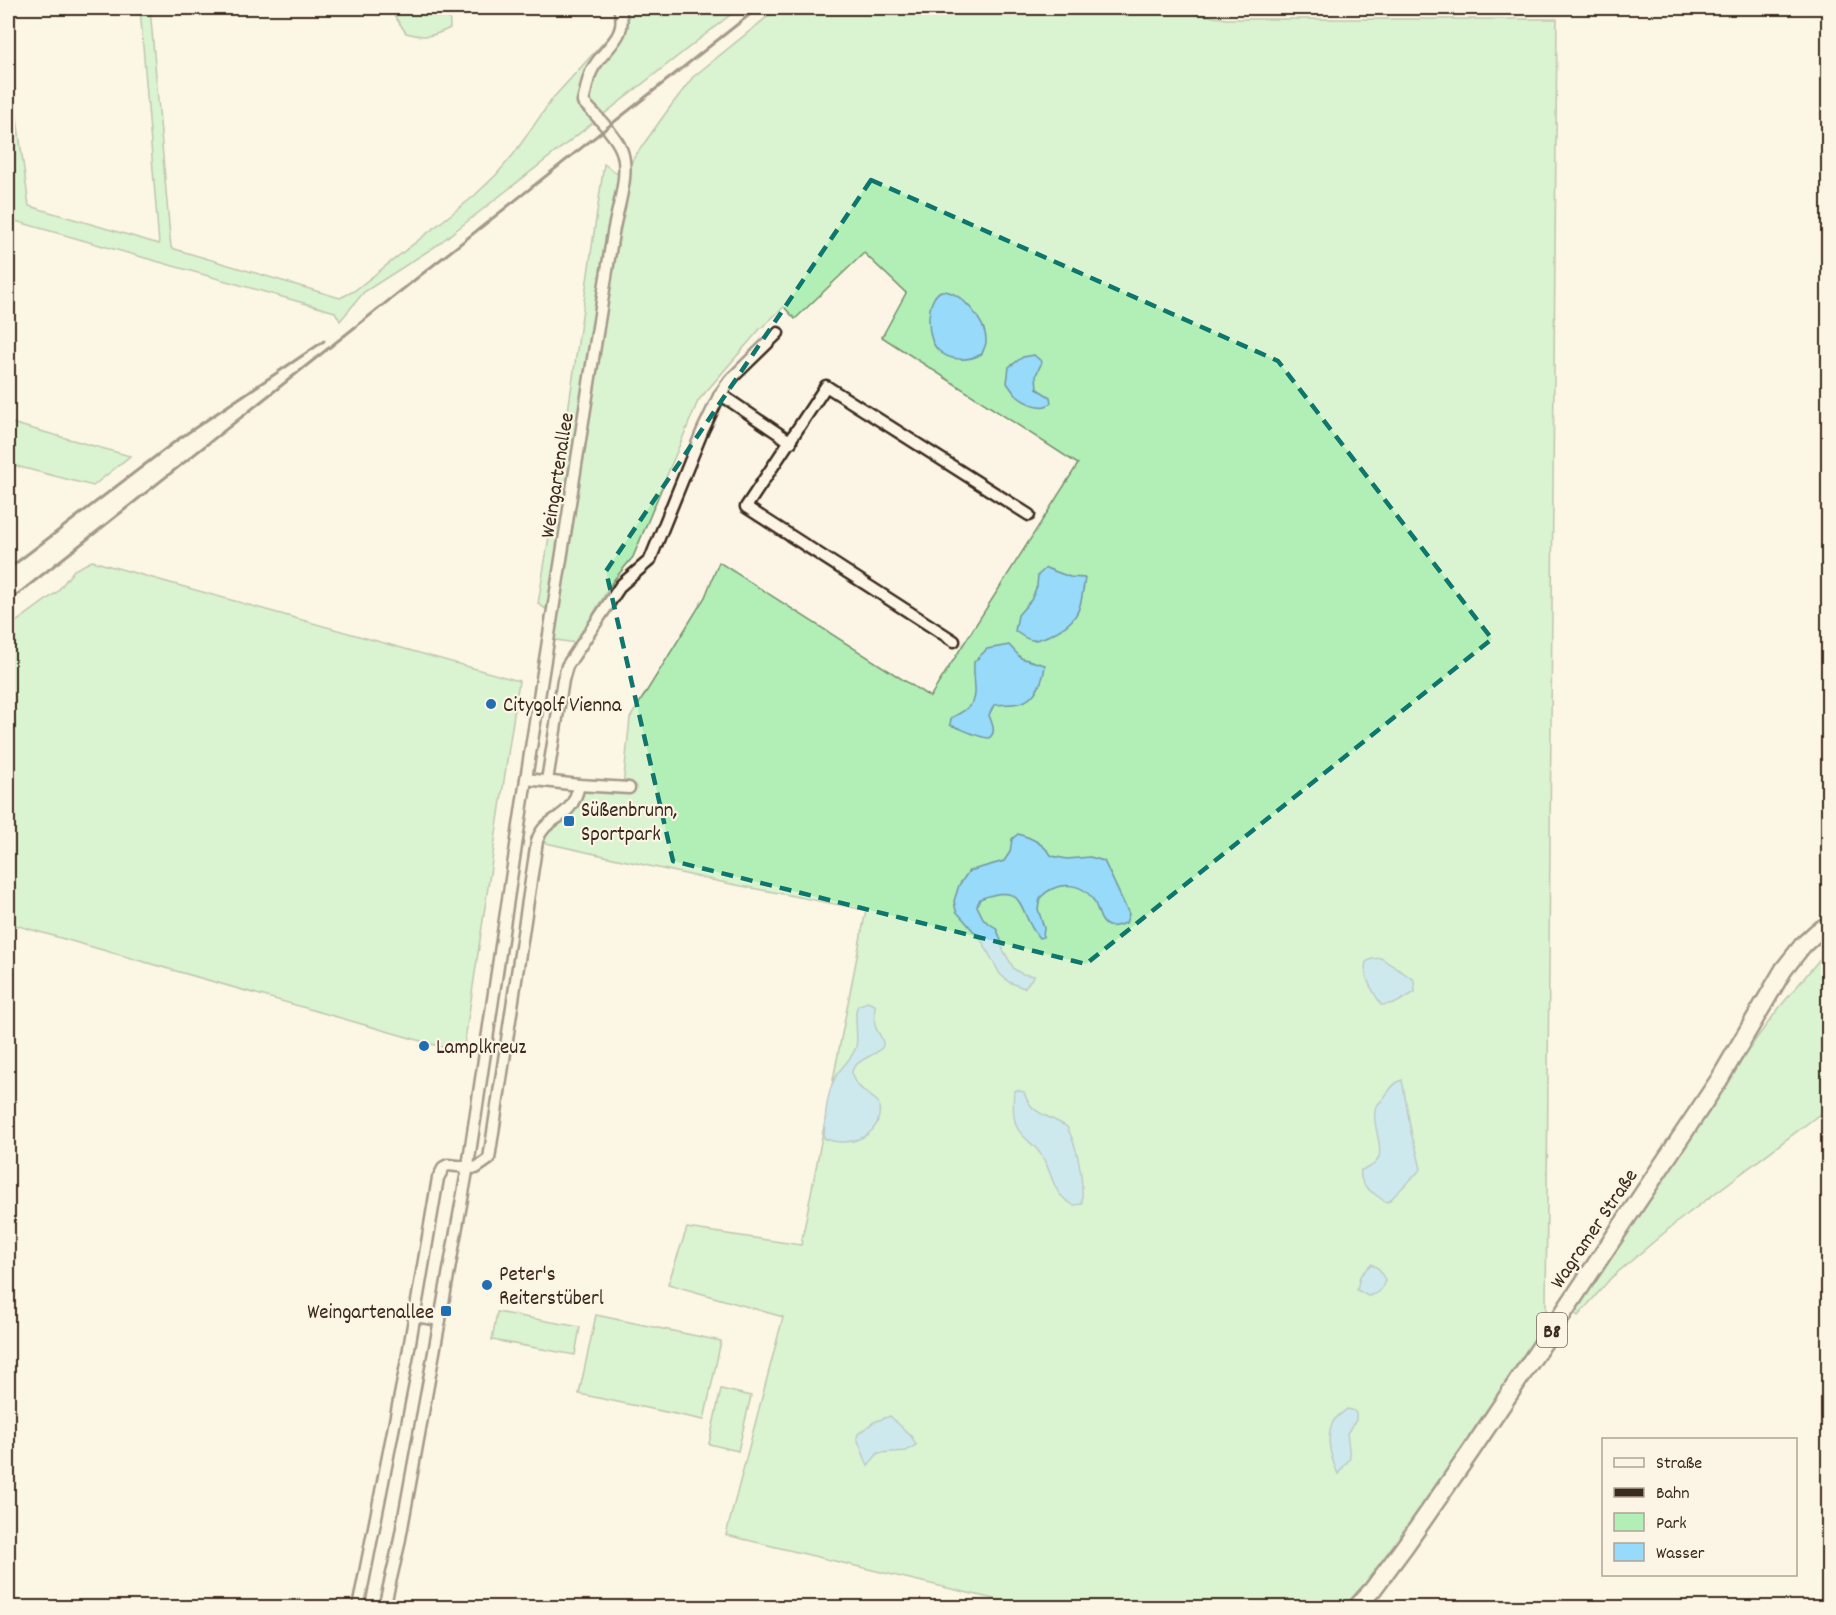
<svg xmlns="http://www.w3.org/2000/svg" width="1836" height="1615" viewBox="0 0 1836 1615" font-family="Dekko,sans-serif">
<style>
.green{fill:#b1efb6;stroke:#768c6a;stroke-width:1.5}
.water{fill:#97daf9;stroke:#7294a1;stroke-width:1.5}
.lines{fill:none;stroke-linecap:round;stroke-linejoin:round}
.minor-casing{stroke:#3b2a1e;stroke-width:15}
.primary-casing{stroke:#3b2a1e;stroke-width:21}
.minor{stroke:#fcf5e5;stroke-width:10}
.primary{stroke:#fcf5e5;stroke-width:16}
.rail{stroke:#3b2a1e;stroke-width:3}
.marked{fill:none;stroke:#0f766e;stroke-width:4.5;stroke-dasharray:12 8;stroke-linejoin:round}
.poi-dot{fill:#1f6fb2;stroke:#fcf5e5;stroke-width:2}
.labels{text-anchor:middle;stroke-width:4.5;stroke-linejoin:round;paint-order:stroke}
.shield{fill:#fcf5e5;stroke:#75675a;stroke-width:1.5}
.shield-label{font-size:20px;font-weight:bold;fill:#3b2a1e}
.street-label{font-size:21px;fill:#3b2a1e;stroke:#fcf5e5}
.poi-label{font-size:21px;fill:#3b2a1e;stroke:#fcf5e5;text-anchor:start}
</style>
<rect width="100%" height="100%" fill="#fcf5e5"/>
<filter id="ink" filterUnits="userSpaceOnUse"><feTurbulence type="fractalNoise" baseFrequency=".0167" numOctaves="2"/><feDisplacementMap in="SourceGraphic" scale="12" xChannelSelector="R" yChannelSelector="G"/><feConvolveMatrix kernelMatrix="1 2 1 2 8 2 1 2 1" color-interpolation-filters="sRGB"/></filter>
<g filter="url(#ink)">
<g class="green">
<polygon points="140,8 150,8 171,248 340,298 354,291 473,197 496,175 513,155 553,98 612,33 616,20 614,8 739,8 436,246 364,292 340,321 335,312 8,219 8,53 29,206 159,244"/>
<path d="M 392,8 L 449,8 L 450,28 C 432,37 425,38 406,33 L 394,15 Z"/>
<polygon points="778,8 1163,8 1226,19 1557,19 1546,1313 1551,1316 1401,1543 1351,1607 1027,1607 726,1535 783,1317 668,1284 687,1228 801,1245 866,910 721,882 537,841 565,815 579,785 623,787 630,718 705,597 719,562 930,697 1078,464 882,337 906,293 864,253 795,319 784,307 760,329 698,401 633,557 613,581 576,643 549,639 624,177 633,159 670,107 693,77"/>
<polygon points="604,164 619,175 565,510 555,501"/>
<polygon points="8,422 130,456 93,486 8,464"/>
<polygon points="551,524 564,526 549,611 538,604"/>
<polygon points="92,561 519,681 463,1053 8,923 8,628 57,592 74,570"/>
<polygon points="1824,954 1825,1083 1828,1081 1828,1108 1677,1222 1611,1278 1578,1316 1573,1312 1756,1039 1779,1008"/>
<polygon points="497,1312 580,1327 575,1355 492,1340"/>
<polygon points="596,1315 721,1341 704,1420 579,1394"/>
<polygon points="721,1389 751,1396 738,1451 709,1444"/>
</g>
<g class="water">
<path d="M 941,291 C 960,290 986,321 986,340 C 987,344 983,350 982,354 C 969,361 950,362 938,350 C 926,339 925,299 941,291 Z"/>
<path d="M 1034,355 L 1042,362 L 1036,375 L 1037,389 L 1050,397 L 1051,403 C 1043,411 1024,403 1016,395 C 1013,392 1010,387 1007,383 L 1009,367 L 1023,357 Z"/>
<path d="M 1046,568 L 1070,577 L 1085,578 C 1080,608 1081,621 1050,635 C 1033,642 1031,643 1015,631 L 1018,615 L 1031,600 L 1037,586 L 1038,575 Z"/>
<path d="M 1009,645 L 1021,658 L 1045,665 C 1044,679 1036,700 1019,703 C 1011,705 1002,704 994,705 L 989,715 C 992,724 997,732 989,738 C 975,737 964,729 950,725 L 951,718 C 986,701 972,693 974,662 L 987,649 Z"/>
<path d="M 1018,834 C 1033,838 1043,844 1052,856 L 1067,859 L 1090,857 L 1104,861 L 1129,914 L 1126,923 C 1121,924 1114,928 1108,926 C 1099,922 1098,908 1094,901 C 1081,880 1055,882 1040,898 L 1038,909 L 1044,928 L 1043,937 L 1039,938 C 1017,913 1028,880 980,899 L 977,906 L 984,920 L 996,928 L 1000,937 L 1003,950 L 1014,969 L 1022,974 L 1034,976 L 1024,988 L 1009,982 L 1000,974 L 982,941 L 956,911 L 954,901 L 959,885 L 969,871 L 1004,861 L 1010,852 L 1012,839 Z"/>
<path d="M 1381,958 L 1414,980 L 1415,992 L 1396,1003 L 1381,1005 C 1374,991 1362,978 1366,962 L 1372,959 Z"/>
<path d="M 867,1002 L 875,1005 C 875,1012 873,1022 876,1028 C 878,1034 884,1039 883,1045 C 881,1057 837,1061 857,1084 C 862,1091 871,1096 878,1102 C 887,1134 850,1150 824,1138 C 825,1120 826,1095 835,1078 C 840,1067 852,1060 856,1047 C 859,1038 853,1010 858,1006 C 861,1004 864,1004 867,1002 Z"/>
<path d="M 1402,1080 L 1412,1137 L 1416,1148 L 1421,1169 L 1388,1202 L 1384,1201 C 1373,1192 1358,1186 1361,1170 C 1399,1162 1366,1126 1377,1106 C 1379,1102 1384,1099 1386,1095 C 1391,1088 1394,1083 1402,1080 Z"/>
<path d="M 1016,1090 L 1024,1092 C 1030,1115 1049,1115 1067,1127 C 1079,1151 1083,1178 1082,1204 L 1074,1205 C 1050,1194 1054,1172 1040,1153 C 1034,1144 1023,1138 1018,1129 C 1012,1119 1013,1103 1014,1092 Z"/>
<path d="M 1371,1264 L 1379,1269 L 1385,1280 C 1382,1291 1378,1294 1368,1296 L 1357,1290 L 1360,1276 Z"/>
<path d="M 1347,1409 L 1352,1410 L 1356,1413 L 1356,1420 L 1347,1433 L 1350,1458 L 1338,1474 C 1331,1458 1325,1439 1333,1422 C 1335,1417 1343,1413 1347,1409 Z"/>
<polygon points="890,1416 911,1436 916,1445 906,1451 878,1453 868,1466 857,1438 858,1434 874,1422"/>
</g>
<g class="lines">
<g class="minor-casing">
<g id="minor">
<polyline points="720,394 791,442"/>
<polyline points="954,641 746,507 826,386 1029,515"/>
<polyline points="526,779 579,785 629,788"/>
<polyline points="547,781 563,680 567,666 621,585 650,560 702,432 720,394 730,380 778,333"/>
<polyline points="415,1316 440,1320"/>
<path d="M 358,1608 L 407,1360 L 438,1178 L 444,1167 L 448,1165 L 476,1168 L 489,1159 L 537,841 C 546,813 571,824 579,785"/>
<path d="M 384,1608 L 399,1544 L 468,1166 L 526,779 L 613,233 C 617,209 631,172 621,149 C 615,135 595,114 583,102 C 586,92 587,79 592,70 C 604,47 630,37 619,8"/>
</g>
</g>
<g class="primary-casing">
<polyline id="primary" points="1356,1608 1373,1589 1405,1546 1471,1451 1719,1080 1784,969 1803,945 1817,932 1828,925"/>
</g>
<use href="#minor" class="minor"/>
<use href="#primary" class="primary"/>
<g class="rail">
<polyline points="8,569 177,440 324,341"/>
<polyline points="8,602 758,8"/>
</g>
</g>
</g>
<path d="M0 0H1836V1615H0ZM 871,180 L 1278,361 L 1492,639 L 1086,964 L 673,861 L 606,571 Z" fill="#fcf5e5" fill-opacity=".55" fill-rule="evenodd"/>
<path class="marked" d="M 871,180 L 1278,361 L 1492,639 L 1086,964 L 673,861 L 606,571 Z"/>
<g class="poi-dot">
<circle cx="491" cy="704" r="6"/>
<rect x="563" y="815" width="12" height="12" rx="3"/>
<circle cx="424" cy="1046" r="6"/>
<circle cx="487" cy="1285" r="6"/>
<rect x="440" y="1305" width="12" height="12" rx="3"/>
</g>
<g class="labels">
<rect class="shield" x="1537" y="1313" width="30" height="34" rx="4.5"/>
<g class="shield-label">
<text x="1552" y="1337">B8</text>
</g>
<g class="street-label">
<text transform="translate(556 475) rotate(-81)" y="7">Weingartenallee</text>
<text transform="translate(1593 1228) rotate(-56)" y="7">Wagramer Straße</text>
</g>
<g class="poi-label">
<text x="503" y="711">Citygolf Vienna</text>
<text x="581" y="816">Süßenbrunn,<tspan x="581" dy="24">Sportpark</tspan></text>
<text x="436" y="1053">Lamplkreuz</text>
<text x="499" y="1280">Peter's<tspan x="499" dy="24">Reiterstüberl</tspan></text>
<text x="434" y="1318" text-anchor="end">Weingartenallee</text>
</g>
</g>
<rect width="1836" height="1615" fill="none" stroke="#fcf5e5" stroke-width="30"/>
<rect x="15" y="15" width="1806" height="1585" fill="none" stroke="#3b2a1e" stroke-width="2" filter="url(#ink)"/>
<rect x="1602" y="1438" width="195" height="138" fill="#fcf5e5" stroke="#afa495" stroke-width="1.5"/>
<rect x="1614" y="1458" width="30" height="9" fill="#fcf5e5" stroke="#afa495" stroke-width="1.5"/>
<text x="1656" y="1468" font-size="18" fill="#3b2a1e">Straße</text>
<rect x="1614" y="1488" width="30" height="9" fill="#3b2a1e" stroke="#afa495" stroke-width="1.5"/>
<text x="1656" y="1498" font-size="18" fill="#3b2a1e">Bahn</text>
<rect x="1614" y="1513" width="30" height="18" fill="#b1efb6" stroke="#afa495" stroke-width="1.5"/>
<text x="1656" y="1528" font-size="18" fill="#3b2a1e">Park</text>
<rect x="1614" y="1543" width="30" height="18" fill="#97daf9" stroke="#afa495" stroke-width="1.5"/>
<text x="1656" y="1558" font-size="18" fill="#3b2a1e">Wasser</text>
</svg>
